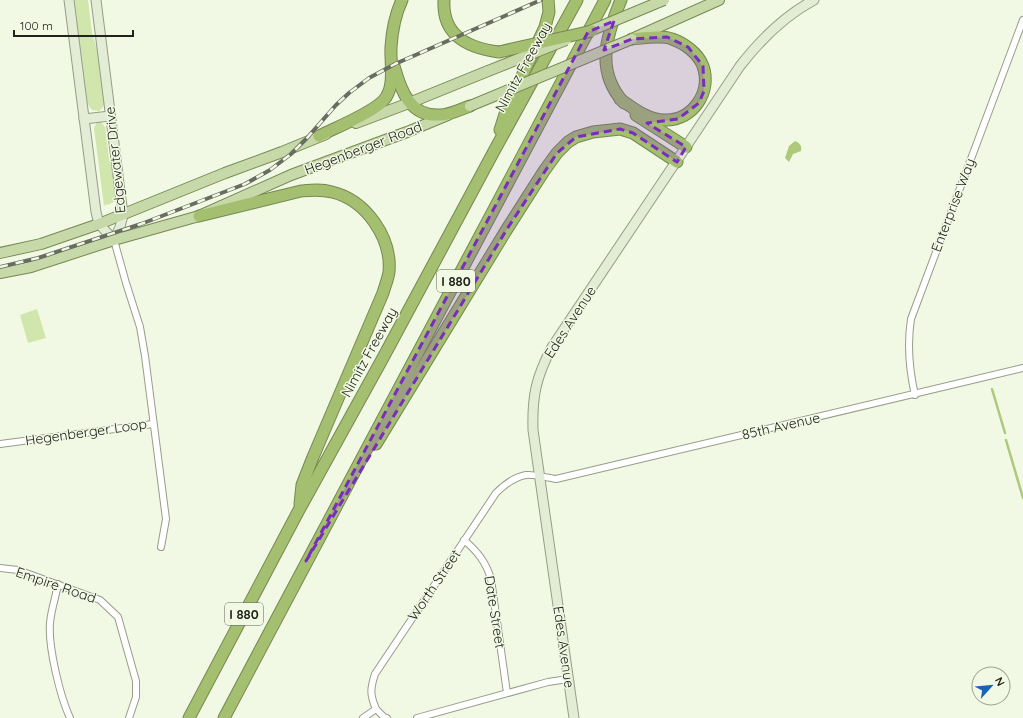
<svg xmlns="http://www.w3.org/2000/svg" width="1023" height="718" viewBox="0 0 1023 718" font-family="Quicksand,sans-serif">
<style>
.green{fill:#d1e6ac}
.water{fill:#adc979}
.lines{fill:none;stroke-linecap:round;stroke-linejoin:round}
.stream{stroke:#adc979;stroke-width:2.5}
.street-casing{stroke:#969d8a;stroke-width:8}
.secondary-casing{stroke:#969d8a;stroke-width:11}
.primary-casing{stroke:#768852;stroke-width:12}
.highway-casing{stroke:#768852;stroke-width:13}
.street{stroke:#fff;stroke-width:6}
.secondary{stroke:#e3ecd4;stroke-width:9}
.primary{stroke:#c8d9a9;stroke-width:10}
.highway{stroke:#a3bf6f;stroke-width:11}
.rail-casing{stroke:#696d61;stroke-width:4}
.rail{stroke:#f1f9e4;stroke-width:2.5;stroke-dasharray:8;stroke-linecap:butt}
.primary-bridge-casing{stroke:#768852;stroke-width:12;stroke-linecap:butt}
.highway-bridge-casing{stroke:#768852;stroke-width:13;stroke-linecap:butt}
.primary-bridge{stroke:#c8d9a9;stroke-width:10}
.highway-bridge{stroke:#a3bf6f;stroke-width:11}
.marked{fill:#7b2cbf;fill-opacity:0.2;stroke:#7b2cbf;stroke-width:3;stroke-dasharray:8 5;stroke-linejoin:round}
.labels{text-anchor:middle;stroke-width:3;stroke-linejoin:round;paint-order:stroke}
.shield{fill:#f1f9e4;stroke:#5f6358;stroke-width:1}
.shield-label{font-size:13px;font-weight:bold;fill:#21231c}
.street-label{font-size:14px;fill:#21231c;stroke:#f1f9e4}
</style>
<rect width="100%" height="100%" fill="#f1f9e4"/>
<g class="green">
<polygon points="74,0 88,0 92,33 98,53 105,102 103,107 99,111 92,110 87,103"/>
<polygon points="97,122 101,122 105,127 109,159 113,170 117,200 108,205 107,204 104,206 94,128"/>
<polygon points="37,309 46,338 28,343 20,315"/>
</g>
<path class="water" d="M 795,141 C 800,143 802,146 801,151 L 793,154 L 789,162 L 785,158 L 789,146 Z"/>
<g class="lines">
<g class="stream">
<polyline points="992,389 1005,433"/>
<polyline points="1006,440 1023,498"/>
</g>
<g class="street-casing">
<g id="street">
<polyline points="114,240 126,283 140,327 145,356 166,519 161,547"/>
<path d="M 915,395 C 909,369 907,345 911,319 L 1023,20"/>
<polyline points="0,444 153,424"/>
<path d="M 464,540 C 477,551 486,562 491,579 L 507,693"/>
<polyline points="0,568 18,570 100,600 118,617 136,681 136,697 129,718"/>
<path d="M 58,584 C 56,596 51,610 50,623 C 48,647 60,696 70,718"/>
<polyline points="376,709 384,717 387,718"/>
<path d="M 363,718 L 376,709 C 370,695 370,689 375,674 L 496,493 C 504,485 514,477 526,475 C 534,474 548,478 556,479 L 1023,368"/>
<polyline points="417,718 548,682 568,679"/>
</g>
</g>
<g class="secondary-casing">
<g id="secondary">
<polyline points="69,0 96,212 99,224 114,240 120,227 123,215 96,0"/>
<polyline points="84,119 110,116"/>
<path d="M 574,718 L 533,430 C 532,396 536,377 552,347 L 740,66 C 761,39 784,16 814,0"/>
</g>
</g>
<g class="primary-casing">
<g id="primary">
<polyline points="636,37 719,0"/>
<polyline points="356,123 409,103 488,71"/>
<polyline points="0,253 41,244 99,224 225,173 282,152 326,134"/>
<polyline points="0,273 31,267 114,240 199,216 291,175 407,132 448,115"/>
</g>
</g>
<g class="highway-casing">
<g id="highway">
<path d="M 444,0 C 442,36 468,48 499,52"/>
<path d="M 621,0 C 606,36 595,71 624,103"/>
<path d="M 394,66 C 401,91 410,117 440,115 C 450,115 461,109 470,106"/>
<path d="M 620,99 C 633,108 649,121 666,120 C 693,120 712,92 703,66 C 698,53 684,43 672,39 C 662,35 643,38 632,39"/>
<polyline points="636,115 686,147"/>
<polyline points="500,130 507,108 545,27 549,12 548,0"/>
<path d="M 319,136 C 337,127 370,114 383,101 C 396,88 390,63 391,47 C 392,31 395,15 402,0"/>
<path d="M 199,216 L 301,191 C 312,190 321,189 332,192 C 366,200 392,238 389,272 C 388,279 385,286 383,293 L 313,457 L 302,485 L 300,504"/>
<polyline points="376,444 507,229 544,171 557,153 568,142 576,137 593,132 620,129 633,133 677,162"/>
<polyline points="189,718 299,510 384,356 493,153 577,0"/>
<path d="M 224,718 C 349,478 480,240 605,0"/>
</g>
</g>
<use href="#street" class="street"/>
<use href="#secondary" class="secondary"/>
<use href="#primary" class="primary"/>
<use href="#highway" class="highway"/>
<g class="rail-casing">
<polyline id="rail" points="0,267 38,258 141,224 245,184 270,170 291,154 307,138 336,105 349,93 369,78 395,64 541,0"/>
</g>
<use href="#rail" class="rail"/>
<g class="primary-bridge-casing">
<g id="primary-bridge">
<polyline points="585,33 664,0"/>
<polyline points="488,71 566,40"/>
<polyline points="470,106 632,39"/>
</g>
</g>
<g class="highway-bridge-casing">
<polyline id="highway-bridge" points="499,52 592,31"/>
</g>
<use href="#primary-bridge" class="primary-bridge"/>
<use href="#highway-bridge" class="highway-bridge"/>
</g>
<path class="marked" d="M 614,21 L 604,50 L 632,39 L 667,37 L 688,47 L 703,66 L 704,91 L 699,103 L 678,119 L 647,123 L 686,147 L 677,162 L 633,133 L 620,129 L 576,137 L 557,153 L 507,229 L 306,561 L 588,32 Z"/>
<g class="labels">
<g class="shield">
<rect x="437" y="270" width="38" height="22" rx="3"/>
<rect x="225" y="603" width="38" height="22" rx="3"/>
</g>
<g class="shield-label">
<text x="456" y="286">I 880</text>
<text x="244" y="619">I 880</text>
</g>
<g class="street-label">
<text transform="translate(523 67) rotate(-61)" y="5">Nimitz Freeway</text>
<text transform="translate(363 148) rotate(-21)" y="5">Hegenberger Road</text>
<text transform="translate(115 160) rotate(-96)" y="5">Edgewater Drive</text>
<text transform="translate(953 205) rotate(-69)" y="5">Enterprise Way</text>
<text transform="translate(570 322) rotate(-57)" y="5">Edes Avenue</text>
<text transform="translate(369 352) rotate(-61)" y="5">Nimitz Freeway</text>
<text transform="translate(781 426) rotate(-13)" y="5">85th Avenue</text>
<text transform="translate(86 432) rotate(-8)" y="5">Hegenberger Loop</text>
<text transform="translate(56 585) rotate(19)" y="5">Empire Road</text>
<text transform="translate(434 585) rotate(-56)" y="5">Worth Street</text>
<text transform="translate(495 612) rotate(81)" y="5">Date Street</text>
<text transform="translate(564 647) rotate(82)" y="5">Edes Avenue</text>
</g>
</g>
<g transform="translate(991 686) rotate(63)"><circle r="19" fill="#f1f9e4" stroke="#9ea394"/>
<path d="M0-3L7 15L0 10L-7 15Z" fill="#1965b4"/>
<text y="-6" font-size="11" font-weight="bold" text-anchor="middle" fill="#21231c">N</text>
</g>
<path d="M14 30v6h119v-6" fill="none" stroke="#21231c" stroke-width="2"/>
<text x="20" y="30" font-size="12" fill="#21231c" stroke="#f1f9e4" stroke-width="3" paint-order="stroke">100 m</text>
</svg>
